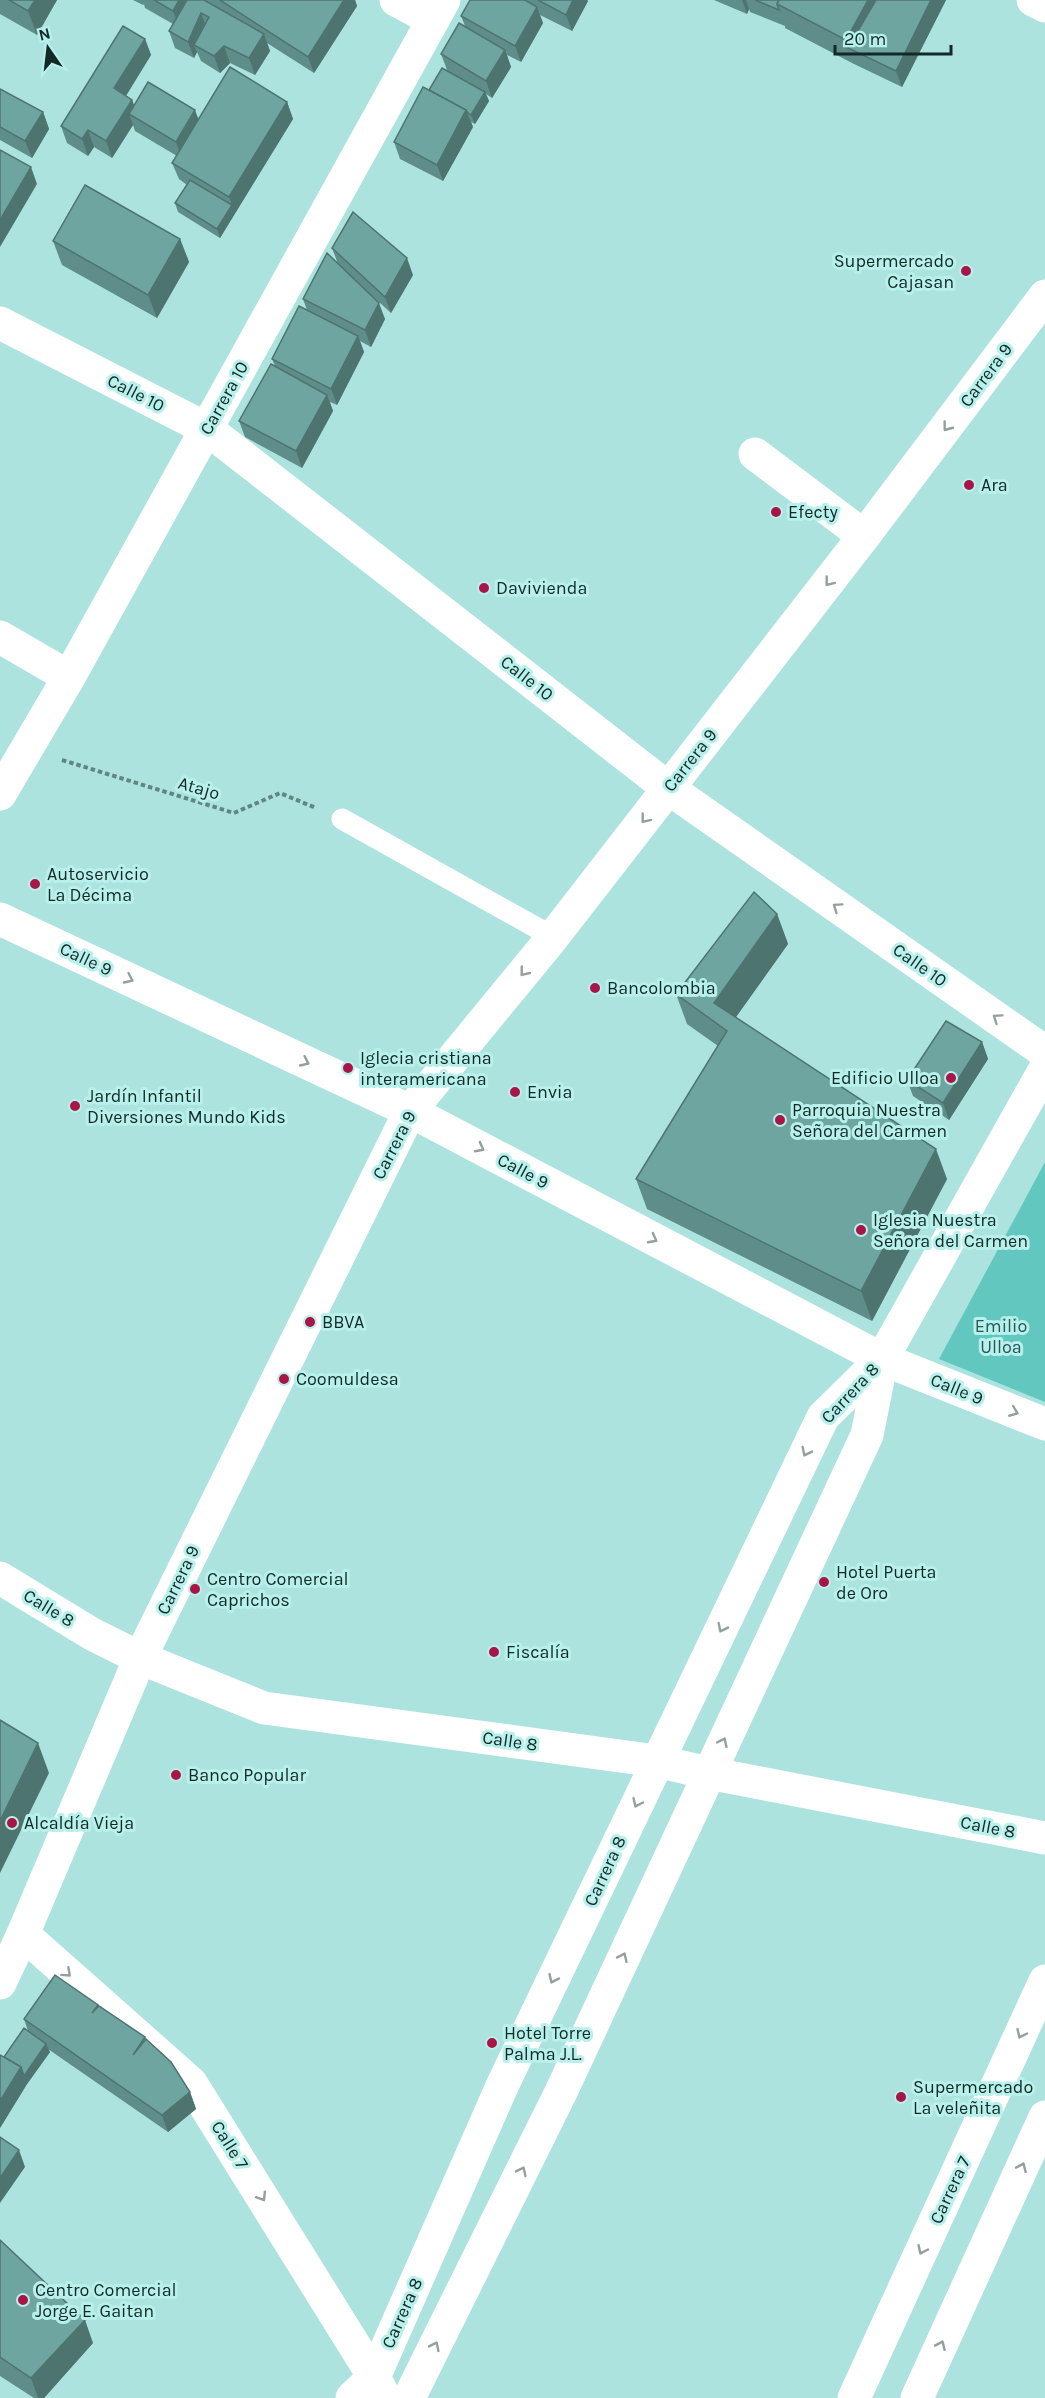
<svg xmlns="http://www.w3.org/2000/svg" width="1045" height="2398" viewBox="0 0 1045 2398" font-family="Karla,sans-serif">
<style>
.green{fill:#61c7bf}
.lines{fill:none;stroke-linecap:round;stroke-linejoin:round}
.path{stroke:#5f8683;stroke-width:4;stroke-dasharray:4.5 3;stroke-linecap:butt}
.service{stroke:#fff;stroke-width:21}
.minor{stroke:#fff;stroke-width:33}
.trunk{stroke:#fff;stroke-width:33}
.wall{fill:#5f8e8a}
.shaded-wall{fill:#4e7470}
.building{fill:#6fa5a0;stroke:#4e7470;stroke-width:1.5}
.oneway{stroke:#949f9e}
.poi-dot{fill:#a91547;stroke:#b8f0eb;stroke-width:2}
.labels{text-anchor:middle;stroke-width:6;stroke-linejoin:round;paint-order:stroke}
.poi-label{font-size:18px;fill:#122927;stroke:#b8f0eb;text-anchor:start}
.street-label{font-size:18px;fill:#122927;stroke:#b8f0eb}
.park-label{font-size:18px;fill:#275754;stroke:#b8f0eb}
</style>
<rect width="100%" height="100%" fill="#ace3de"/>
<polygon class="green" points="1045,1162 1045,1402 939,1359"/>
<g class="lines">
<polyline class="path" points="62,760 234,813 280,793 316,808"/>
<polyline class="service" points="342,819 553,937"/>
<g class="minor">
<polyline points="396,0 433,20"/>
<polyline points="1033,0 1045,6"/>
<polyline points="0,323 207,429 668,788 1045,1052"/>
<polyline points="755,454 864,536"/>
<polyline points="0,637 69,677"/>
<polyline points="0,919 410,1111 882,1359 1045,1424"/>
<polyline points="0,1578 92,1634 140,1658 264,1708 657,1761 708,1773 1045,1838"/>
<polyline points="23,1934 191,2083 374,2377 385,2398"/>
<polyline points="0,1983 23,1934 140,1658 410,1111 553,937 864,536 1045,296"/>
<polyline points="352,2398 374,2377 503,2084 823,1417 882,1359 1045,1069"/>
<polyline points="409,2398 561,2092 867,1435 882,1359"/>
<polyline points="854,2398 1045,1981"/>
<polyline points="917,2398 1045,2117"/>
</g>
<polyline class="trunk" points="0,794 69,677 444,0"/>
</g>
<g class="wall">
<polygon points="0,0 57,0 37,35 0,14"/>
<polygon points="133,0 355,0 357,6 314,73 267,43 270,51 255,75 230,63 220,73 201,61 197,52 194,58 175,48 169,31 173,24 145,8 144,4 143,5"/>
<polygon points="470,0 587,0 588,1 572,31 540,15 543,23 521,62 507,55 511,67 492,98 486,94 489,101 475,124 471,122 473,127 443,181 400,159 394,142 429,90 447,70 441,54 465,26 461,16"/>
<polygon points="714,0 946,0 902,87 854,64 785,28 785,26 750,12 749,9 747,14"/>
<polygon points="145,39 151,55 126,96 132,100 134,105 198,119 287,102 293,119 220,238 178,212 175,203 187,185 179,179 172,163 177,156 135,131 133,125 112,158 94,147 88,156 67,143 61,126"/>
<polygon points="0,89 43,112 49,129 32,158 0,140"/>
<polygon points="180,239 189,262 157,318 62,265 53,241"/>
<polygon points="332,248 413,275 391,313 369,293 385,319 371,347 360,341 364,352 337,405 330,402 333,411 302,468 245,437 239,421 275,366 272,359 307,310 303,299 338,264"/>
<polygon points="777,914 788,944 736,1017 947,1179 872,1321 647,1209 636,1179 718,1046 687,1024 676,994"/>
<polygon points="982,1042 988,1059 949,1120 913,1096 907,1080"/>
<polygon points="98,2006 145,2037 190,2092 196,2109 168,2132 48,2049 50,2052 27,2084 0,2128 0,2055 4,2057 28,2031 24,2019"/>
<polygon points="0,2240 93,2343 44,2398 34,2398 0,2376"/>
</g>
<g class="shaded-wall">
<polygon points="35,0 57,0 37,35 28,11"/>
<polygon points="179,0 195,0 179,27 173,11"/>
<polygon points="344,0 355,0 357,6 314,73 308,57"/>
<polygon points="573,0 587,0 588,1 572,31 566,15"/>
<polygon points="742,0 746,0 749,9 747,14"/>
<polygon points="868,0 889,0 848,48 846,40"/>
<polygon points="931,0 946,0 902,87 896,71"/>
<polygon points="537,7 543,23 521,62 515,46"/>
<polygon points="201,13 207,29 194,45 197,52 194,58 188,42"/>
<polygon points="264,34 270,51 255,75 249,58"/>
<polygon points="145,39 151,55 120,105 114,88"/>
<polygon points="224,46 230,63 220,73 214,56"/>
<polygon points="505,50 511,67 492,98 486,81"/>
<polygon points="485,92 489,101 475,124 471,115"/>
<polygon points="132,100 138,116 129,114 133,125 112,158 106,141"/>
<polygon points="287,102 293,119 220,238 217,229 232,205 229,197"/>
<polygon points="195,110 201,126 182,159 176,142"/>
<polygon points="466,110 473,127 443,181 437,165"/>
<polygon points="43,112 49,129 32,158 25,141"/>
<polygon points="88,130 94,147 88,156 82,139"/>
<polygon points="31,167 37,184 0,247 0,220"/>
<polygon points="180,239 189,262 157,318 148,295"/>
<polygon points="407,258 413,275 391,313 385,297"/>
<polygon points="379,303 385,319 371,347 365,330"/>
<polygon points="358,336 364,352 337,405 331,389"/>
<polygon points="327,395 333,411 302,468 296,451"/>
<polygon points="777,914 788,944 726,1031 714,1003"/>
<polygon points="982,1042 988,1059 949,1120 943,1103"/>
<polygon points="936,1149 947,1179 872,1321 861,1291"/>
<polygon points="38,1743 49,1773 0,1873 0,1821"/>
<polygon points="46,2044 50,2052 27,2084 24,2076"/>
<polygon points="21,2067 27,2084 0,2128 0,2101"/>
<polygon points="190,2092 196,2109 168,2132 162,2115"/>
<polygon points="19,2150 25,2167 0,2203 0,2178"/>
<polygon points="85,2320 93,2343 44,2398 38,2398 31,2378"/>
</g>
<g class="building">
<polygon points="9,0 35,0 28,11"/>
<polygon points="154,0 179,0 173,11"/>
<polygon points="187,0 204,0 264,34 249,58 224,46 214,56 194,45 209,17 201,13 188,42 169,31"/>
<polygon points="220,0 344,0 308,57"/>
<polygon points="470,0 525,0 537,7 515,46 461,16"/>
<polygon points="538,0 573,0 566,15"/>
<polygon points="755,0 779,0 777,4 779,10"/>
<polygon points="779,0 868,0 846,40 777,4"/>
<polygon points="876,0 931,0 896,71 848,48"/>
<polygon points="459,23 505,50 486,81 441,54"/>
<polygon points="123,26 145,39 114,88 132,100 106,141 88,130 82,139 61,126"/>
<polygon points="230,67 287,102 229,197 172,163"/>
<polygon points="442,68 485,92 471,115 468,113 466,110 429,90"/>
<polygon points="148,82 195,110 176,142 129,114"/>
<polygon points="423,87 466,110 437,165 394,142"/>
<polygon points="0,89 43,112 25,141 0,127"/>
<polygon points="0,150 31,167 0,220"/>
<polygon points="190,180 232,205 217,229 175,203"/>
<polygon points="85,185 180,239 148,295 53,241"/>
<polygon points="353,212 407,258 385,297 332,248"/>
<polygon points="327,253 379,303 365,330 303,299"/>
<polygon points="299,306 358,336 331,389 272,359"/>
<polygon points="271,364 327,395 296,451 239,421"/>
<polygon points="754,892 777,914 714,1003 936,1149 861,1291 636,1179 727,1031 676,994"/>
<polygon points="946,1021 982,1042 943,1103 907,1080"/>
<polygon points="0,1720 38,1743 0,1821"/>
<polygon points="55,1975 98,2005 92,2013 99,2006 145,2037 133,2055 146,2039 171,2062 190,2092 162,2115 24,2019"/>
<polygon points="24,2028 46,2044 24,2076 21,2067 4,2057"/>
<polygon points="0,2055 21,2067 0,2101"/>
<polygon points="0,2137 19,2150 0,2178"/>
<polygon points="0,2240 85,2320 31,2378 0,2357"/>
</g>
<defs><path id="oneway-chevron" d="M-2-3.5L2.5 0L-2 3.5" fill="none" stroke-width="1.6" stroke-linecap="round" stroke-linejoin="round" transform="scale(1.5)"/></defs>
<g class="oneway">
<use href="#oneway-chevron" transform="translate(947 427) rotate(127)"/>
<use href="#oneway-chevron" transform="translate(829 582) rotate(128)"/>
<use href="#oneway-chevron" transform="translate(645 819) rotate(128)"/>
<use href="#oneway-chevron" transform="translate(837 907) rotate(-145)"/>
<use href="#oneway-chevron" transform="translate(524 972) rotate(129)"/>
<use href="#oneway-chevron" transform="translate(129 979) rotate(25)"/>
<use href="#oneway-chevron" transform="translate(997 1018) rotate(-145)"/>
<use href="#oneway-chevron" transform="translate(305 1062) rotate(25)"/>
<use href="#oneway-chevron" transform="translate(480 1148) rotate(28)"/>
<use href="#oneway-chevron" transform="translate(653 1239) rotate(28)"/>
<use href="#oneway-chevron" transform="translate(1014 1412) rotate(22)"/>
<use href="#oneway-chevron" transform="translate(806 1452) rotate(116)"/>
<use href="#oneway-chevron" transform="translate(722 1628) rotate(116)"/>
<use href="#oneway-chevron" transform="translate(723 1742) rotate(-65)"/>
<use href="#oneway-chevron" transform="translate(637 1803) rotate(115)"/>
<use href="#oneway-chevron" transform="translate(623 1957) rotate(-65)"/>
<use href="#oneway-chevron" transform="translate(67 1973) rotate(42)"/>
<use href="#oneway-chevron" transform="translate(553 1979) rotate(115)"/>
<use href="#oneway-chevron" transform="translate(1021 2034) rotate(115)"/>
<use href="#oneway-chevron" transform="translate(1022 2167) rotate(-66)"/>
<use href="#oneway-chevron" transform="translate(522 2171) rotate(-64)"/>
<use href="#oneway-chevron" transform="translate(262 2197) rotate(58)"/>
<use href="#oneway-chevron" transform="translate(922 2250) rotate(115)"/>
<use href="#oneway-chevron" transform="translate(941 2345) rotate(-66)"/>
<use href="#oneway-chevron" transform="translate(435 2346) rotate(-64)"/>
</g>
<g class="poi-dot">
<circle cx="966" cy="271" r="6"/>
<circle cx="969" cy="485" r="6"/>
<circle cx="776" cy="512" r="6"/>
<circle cx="484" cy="588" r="6"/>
<circle cx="35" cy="884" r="6"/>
<circle cx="595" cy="988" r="6"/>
<circle cx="348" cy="1068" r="6"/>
<circle cx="951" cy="1078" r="6"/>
<circle cx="515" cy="1092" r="6"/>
<circle cx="75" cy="1106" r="6"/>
<circle cx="780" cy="1120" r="6"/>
<circle cx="861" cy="1230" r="6"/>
<circle cx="310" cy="1322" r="6"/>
<circle cx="284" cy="1379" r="6"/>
<circle cx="824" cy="1582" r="6"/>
<circle cx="195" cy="1589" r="6"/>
<circle cx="494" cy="1652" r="6"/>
<circle cx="176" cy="1775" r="6"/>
<circle cx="12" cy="1823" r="6"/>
<circle cx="492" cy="2043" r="6"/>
<circle cx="901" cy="2097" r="6"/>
<circle cx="23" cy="2300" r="6"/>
</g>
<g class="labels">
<g class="poi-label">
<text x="954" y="267" text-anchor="end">Supermercado<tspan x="954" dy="21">Cajasan</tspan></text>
<text x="981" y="491">Ara</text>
<text x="788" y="518">Efecty</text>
<text x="496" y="594">Davivienda</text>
<text x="47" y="880">Autoservicio<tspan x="47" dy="21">La Décima</tspan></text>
<text x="607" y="994">Bancolombia</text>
<text x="360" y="1064">Iglecia cristiana<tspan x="360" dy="21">interamericana</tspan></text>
<text x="939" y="1084" text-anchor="end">Edificio Ulloa</text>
<text x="527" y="1098">Envia</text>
<text x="87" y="1102">Jardín Infantil<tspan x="87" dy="21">Diversiones Mundo Kids</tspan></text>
<text x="792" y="1116">Parroquia Nuestra<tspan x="792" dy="21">Señora del Carmen</tspan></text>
<text x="873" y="1226">Iglesia Nuestra<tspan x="873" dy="21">Señora del Carmen</tspan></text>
<text x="322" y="1328">BBVA</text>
<text x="296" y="1385">Coomuldesa</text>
<text x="836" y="1578">Hotel Puerta<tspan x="836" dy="21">de Oro</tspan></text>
<text x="207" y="1585">Centro Comercial<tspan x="207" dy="21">Caprichos</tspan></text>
<text x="506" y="1658">Fiscalía</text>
<text x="188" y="1781">Banco Popular</text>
<text x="24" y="1829">Alcaldía Vieja</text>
<text x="504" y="2039">Hotel Torre<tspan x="504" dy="21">Palma J.L.</tspan></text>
<text x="913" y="2093">Supermercado<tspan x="913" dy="21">La veleñita</tspan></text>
<text x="35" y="2296">Centro Comercial<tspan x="35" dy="21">Jorge E. Gaitan</tspan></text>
</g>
<g class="street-label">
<text transform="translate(986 375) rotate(-53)" y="6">Carrera 9</text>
<text transform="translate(136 393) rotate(27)" y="6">Calle 10</text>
<text transform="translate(224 398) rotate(-61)" y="6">Carrera 10</text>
<text transform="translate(527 678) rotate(38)" y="6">Calle 10</text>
<text transform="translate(690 760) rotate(-52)" y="6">Carrera 9</text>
<text transform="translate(199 788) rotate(16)" y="6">Atajo</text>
<text transform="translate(86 959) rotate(25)" y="6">Calle 9</text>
<text transform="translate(920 965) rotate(35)" y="6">Calle 10</text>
<text transform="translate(394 1145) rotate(-63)" y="6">Carrera 9</text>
<text transform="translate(523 1171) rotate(28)" y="6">Calle 9</text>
<text transform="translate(957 1389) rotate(22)" y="6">Calle 9</text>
<text transform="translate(850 1393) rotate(-47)" y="6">Carrera 8</text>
<text transform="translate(178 1580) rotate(-64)" y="6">Carrera 9</text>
<text transform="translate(49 1608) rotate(31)" y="6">Calle 8</text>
<text transform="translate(510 1741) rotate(8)" y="6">Calle 8</text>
<text transform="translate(988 1827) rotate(11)" y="6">Calle 8</text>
<text transform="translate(605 1871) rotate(-65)" y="6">Carrera 8</text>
<text transform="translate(230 2145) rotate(58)" y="6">Calle 7</text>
<text transform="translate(950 2190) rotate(-65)" y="6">Carrera 7</text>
<text transform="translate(402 2313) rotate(-66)" y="6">Carrera 8</text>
</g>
<g class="park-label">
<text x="1001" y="1332">Emilio<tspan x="1001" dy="21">Ulloa</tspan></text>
</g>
</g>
<g transform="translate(48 48) rotate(346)" stroke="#b8f0eb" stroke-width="4.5" paint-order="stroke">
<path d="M0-4.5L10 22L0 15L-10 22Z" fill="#122927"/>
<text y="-9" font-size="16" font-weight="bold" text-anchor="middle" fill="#122927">N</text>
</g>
<path d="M835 45v9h116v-9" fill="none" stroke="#122927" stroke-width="3"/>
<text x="844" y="45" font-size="18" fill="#122927" stroke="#b8f0eb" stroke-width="4.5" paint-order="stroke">20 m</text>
</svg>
